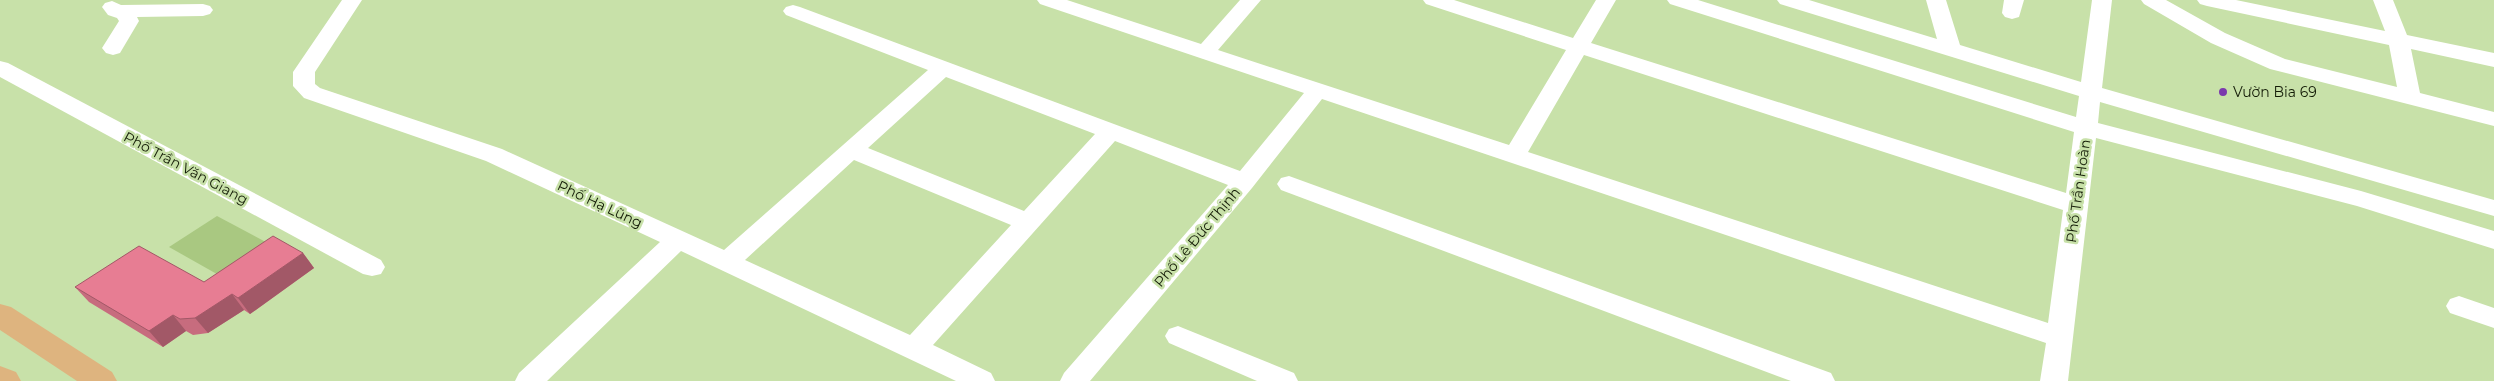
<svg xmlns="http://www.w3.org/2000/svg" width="2494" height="381" viewBox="0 0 2494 381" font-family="Montserrat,sans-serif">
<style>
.green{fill:#a9c881}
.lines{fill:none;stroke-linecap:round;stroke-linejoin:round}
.minor{fill:#fff;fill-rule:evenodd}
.major{fill:#deb47f;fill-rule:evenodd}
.wall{fill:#c76c7e}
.shaded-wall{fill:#a25867}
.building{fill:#e77d93;stroke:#a25867}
.poi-dot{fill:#7b39ad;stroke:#c8e1a9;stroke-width:2}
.labels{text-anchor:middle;stroke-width:5;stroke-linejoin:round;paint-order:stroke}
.poi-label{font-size:14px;fill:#131b06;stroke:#c8e1a9;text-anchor:start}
.street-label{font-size:14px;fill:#131b06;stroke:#c8e1a9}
</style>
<rect width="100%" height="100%" fill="#c8e1a9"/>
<polygon class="green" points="217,216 279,249 231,282 169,247"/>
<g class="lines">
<g class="minor">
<path d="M 342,0 L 362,0 L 315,72 L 315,84 L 320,88 L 502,149 L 724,250 L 928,70 L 786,15 L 783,11 L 786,7 L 793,5 L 800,7 L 1240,171 L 1304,93 L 1040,4 L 1037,0 L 1067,0 L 1201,44 L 1240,0 L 1261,0 L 1218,50 L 1509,145 L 1566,50 L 1426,4 L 1423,0 L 1454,0 L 1573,38 L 1596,0 L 1616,0 L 1591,43 L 2066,193 L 2074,132 L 1670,4 L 1667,0 L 1698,0 L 2076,117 L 2079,96 L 1780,4 L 1777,0 L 1809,0 L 1937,39 L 1926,0 L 1946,0 L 1960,45 L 2081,82 L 2092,0 L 2112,0 L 2102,88 L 2494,200 L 2494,216 L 2100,102 L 2098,123 L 2361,191 L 2494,231 L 2494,249 L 2357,206 L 2096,138 L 2068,381 L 2040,381 L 2046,343 L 1322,99 L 1252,188 L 1090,381 L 1060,381 L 1064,373 L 1228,185 L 1115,141 L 933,345 L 991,373 L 995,381 L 956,381 L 681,251 L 547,381 L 515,381 L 519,373 L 660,242 L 486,161 L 304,98 L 293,86 L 293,72 ZM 1584,55 L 2063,210 L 2048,323 L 1528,152 ZM 946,77 L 1095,134 L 1024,211 L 868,148 ZM 854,160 L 1011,225 L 910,335 L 745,260 Z"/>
<polygon points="2004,0 2024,0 2019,17 2012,19 2005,17 2002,13"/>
<polygon points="2141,0 2166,0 2225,33 2285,59 2397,87 2389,45 2207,6 2200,4 2197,0 2236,0 2385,31 2373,0 2393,0 2407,35 2494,53 2494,67 2411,49 2420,93 2494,112 2494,126 2270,69 2211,43 2144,4"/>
<polygon points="112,1 121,5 203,4 210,6 213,10 210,14 203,16 137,17 139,21 120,53 113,55 106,53 102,48 119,21 117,18 108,15 102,7 105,3"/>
<polygon points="0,61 8,63 381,260 385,267 381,274 372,276 363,274 0,77"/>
<polygon points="1289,176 1831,373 1835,381 1791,381 1281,190 1277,184 1281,178"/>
<polygon points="2459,296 2494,308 2494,328 2450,313 2446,306 2450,299"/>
<polygon points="1178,326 1294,373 1298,381 1257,381 1169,343 1165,336 1169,329"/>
</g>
<g class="major">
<polygon points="0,304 11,307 112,372 117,381 77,381 0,330"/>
<polygon points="0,366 16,372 21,381 0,381"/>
</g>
</g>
<polygon class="wall" points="303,253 314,268 250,314 244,310 208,333 193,335 186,331 163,347 89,302 75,287 204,282"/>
<g class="shaded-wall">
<polygon points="303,253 314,268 250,314 238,298"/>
<polygon points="232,294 244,310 208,333 195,318"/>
<polygon points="173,315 186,331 163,347 149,331"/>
</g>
<polygon class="building" points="273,236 303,253 238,298 232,294 195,318 180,319 173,315 149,331 75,287 139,246 204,282"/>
<circle class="poi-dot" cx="2223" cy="92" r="5"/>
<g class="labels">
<g class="poi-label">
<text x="2233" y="97">Vườn Bia 69</text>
</g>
<g class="street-label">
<text transform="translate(186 168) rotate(28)" y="5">Phố Trần Văn Giang</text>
<text transform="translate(2078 191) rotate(-82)" y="5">Phố Trần Hoàn</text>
<text transform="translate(600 204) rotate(25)" y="5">Phố Hạ Lũng</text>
<text transform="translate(1197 237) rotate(-50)" y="5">Phố Lê Đức Thịnh</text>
</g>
</g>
</svg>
